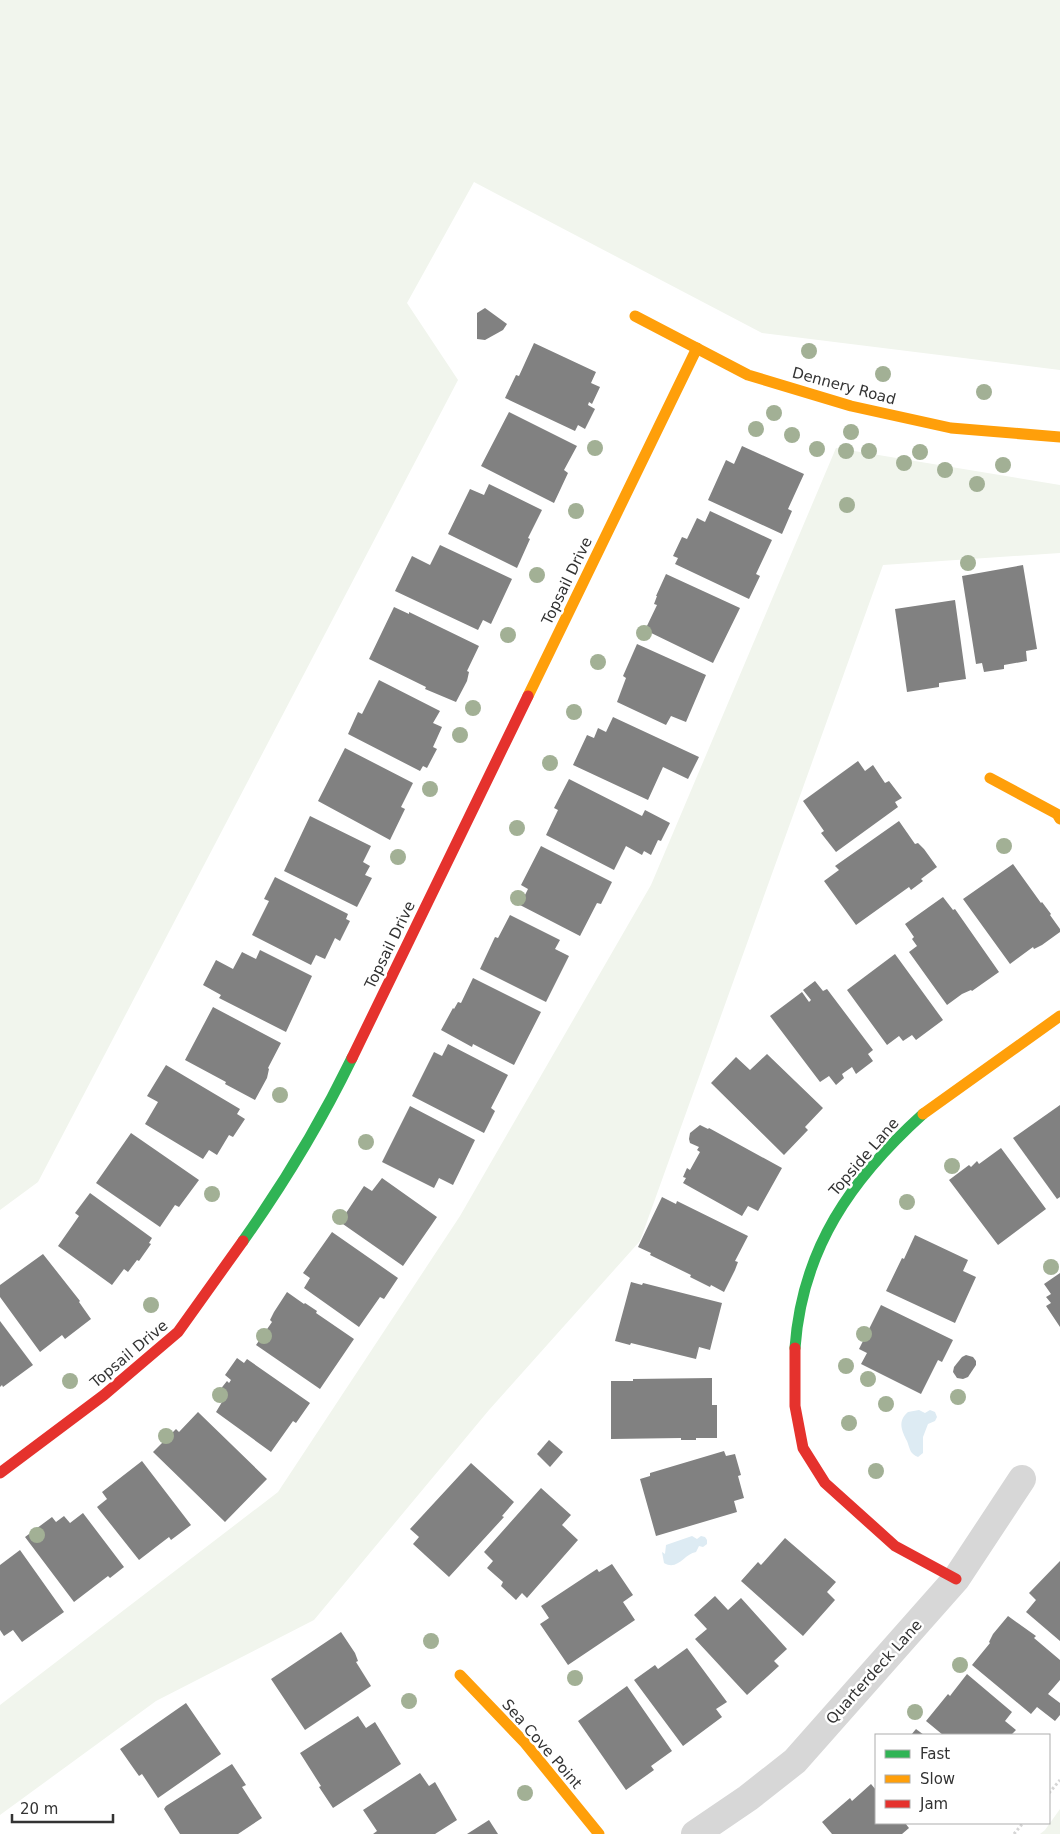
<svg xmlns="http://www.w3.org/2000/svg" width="1060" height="1834" viewBox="0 0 1060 1834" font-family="'DejaVu Sans',sans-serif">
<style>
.green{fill:#f1f5ed}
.water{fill:#ddebf3}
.building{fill:#818181}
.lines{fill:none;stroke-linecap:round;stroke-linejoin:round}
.path{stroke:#d6d6d6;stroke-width:3;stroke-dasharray:2.5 2.5;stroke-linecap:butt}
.street{stroke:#d7d7d7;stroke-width:28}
.fast{stroke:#30b455;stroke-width:11}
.slow{stroke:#ff9f0a;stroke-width:11}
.jam{stroke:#e5322d;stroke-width:11}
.tree{fill:#a2b095}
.labels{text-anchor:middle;stroke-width:5;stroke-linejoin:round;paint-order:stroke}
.street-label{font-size:15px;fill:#333;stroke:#fff}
</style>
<rect width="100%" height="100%" fill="#fff"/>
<g class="green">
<polygon points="0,0 1060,0 1060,370 762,333 474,182 407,303 458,380 38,1182 0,1210"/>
<polygon points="836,448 1060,485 1060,553 883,565 640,1241 489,1410 314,1620 156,1701 0,1815 0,1705 278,1492 460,1216 651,885"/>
<polygon points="1060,1809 1060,1834 1040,1834 1045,1830"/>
</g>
<g class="water">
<path d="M 919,1410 L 925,1413 L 930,1410 L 935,1412 L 937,1417 L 935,1421 L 928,1424 L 923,1437 L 923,1453 L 918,1457 C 910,1454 910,1449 907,1441 C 902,1431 897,1421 908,1412 Z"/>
<path d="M 692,1536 L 697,1539 L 701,1536 L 705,1537 L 707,1540 L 707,1544 L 703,1547 L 699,1546 L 696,1552 C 684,1554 678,1571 664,1563 L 662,1552 L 665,1554 L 666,1545 Z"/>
</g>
<g class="building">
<polygon points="485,308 507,324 503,330 485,340 477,339 477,313"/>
<polygon points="534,343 596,372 591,383 600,387 592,404 589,402 588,405 595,409 585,429 578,425 575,431 505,398 516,375 519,376"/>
<polygon points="509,412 577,446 564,470 568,473 554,503 481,466"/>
<polygon points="742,446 804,474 788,509 792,511 782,534 708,500 726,460 734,464"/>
<polygon points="489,484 542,510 528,538 530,539 517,568 448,534 470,489 484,495"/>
<polygon points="710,511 772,540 756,574 760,576 749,599 675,564 678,558 673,556 682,537 687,539 697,518 705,522"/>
<polygon points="440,545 512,579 491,624 483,620 478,630 395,591 412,556 430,565"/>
<polygon points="1023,565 1037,649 1026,651 1027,661 1004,665 1004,669 984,672 982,663 976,664 962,576"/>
<polygon points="666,574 740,608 713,663 645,630 657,605 654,604 657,596 656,596"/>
<polygon points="955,600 966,679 939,683 939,687 907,692 895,609"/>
<polygon points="394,607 409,614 409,612 479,646 467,671 469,672 467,681 456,702 425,689 426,687 369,659"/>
<polygon points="637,644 706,675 686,722 671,716 666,725 617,702 626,678 623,676"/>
<polygon points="379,680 440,711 433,723 442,727 433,747 437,749 427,768 423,766 420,771 348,734 358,712 362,714"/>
<polygon points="613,717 699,757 688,779 663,767 648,800 573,765 587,735 594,738 598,728 606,732"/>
<polygon points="345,748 413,783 401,807 405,809 390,840 318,801"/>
<polygon points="858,761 865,771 873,765 885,783 889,781 902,798 895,802 898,807 836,852 821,833 824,831 803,801"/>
<polygon points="569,779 642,816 645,810 670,823 661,841 658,840 651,855 644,851 642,855 626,846 614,870 546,835 558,810 554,808"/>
<polygon points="310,816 371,846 363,862 370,866 365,875 372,878 357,907 284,871"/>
<polygon points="899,821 915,844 918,843 924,849 937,867 921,879 923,881 911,890 909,887 856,925 824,881 839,870 835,866"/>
<polygon points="541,846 612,882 601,904 597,903 580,936 520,905 528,889 521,885"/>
<polygon points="1013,864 1041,903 1042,902 1051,914 1050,915 1060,929 1060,932 1042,945 1034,949 1033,947 1010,964 963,899"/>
<polygon points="275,877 348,914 346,919 350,921 340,941 335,938 325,959 316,955 311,965 252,935 269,901 264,899"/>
<polygon points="943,897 953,910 955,909 999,972 972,991 971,990 962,994 947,1005 909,952 917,946 912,939 914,937 905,924"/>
<polygon points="510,915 560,940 555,949 569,956 546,1002 480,969 495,937 498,938"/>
<polygon points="260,950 312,976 286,1032 219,998 221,995 203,985 216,960 233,969 242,952 256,959"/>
<polygon points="895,954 943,1020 916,1040 912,1035 903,1041 899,1036 887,1045 847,990"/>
<polygon points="473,978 541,1012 514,1065 473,1044 472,1047 441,1030 453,1008 454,1009 458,1002 461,1003"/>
<polygon points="815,981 823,991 827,989 873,1050 868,1054 873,1061 856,1074 852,1067 842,1074 844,1078 836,1085 829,1076 820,1082 770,1016 802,992 809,1002 811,1000 803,990"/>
<polygon points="213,1007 281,1043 268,1068 269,1069 267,1078 255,1100 225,1084 226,1082 185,1060"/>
<polygon points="448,1044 508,1075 491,1108 495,1111 484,1133 412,1096 434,1052 442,1056"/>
<polygon points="767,1054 823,1108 805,1127 808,1130 784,1155 711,1083 736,1057 750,1070"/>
<polygon points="166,1065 240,1109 237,1114 245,1119 233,1137 229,1135 217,1155 209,1150 203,1159 145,1124 158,1102 147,1096"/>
<polygon points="1060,1105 1060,1197 1057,1199 1013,1138"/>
<polygon points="410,1106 475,1140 453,1185 439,1178 434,1188 382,1162"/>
<polygon points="700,1125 708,1129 709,1128 782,1168 758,1211 748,1206 742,1216 683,1183 686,1178 683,1177 687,1168 690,1170 700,1152 697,1150 699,1147 690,1143 689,1139 690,1133"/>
<polygon points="131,1133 199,1180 179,1207 175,1205 160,1227 96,1183"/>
<polygon points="1001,1148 1046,1209 998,1245 949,1180 969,1165 971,1167 977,1161 979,1164"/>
<polygon points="382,1178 437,1217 403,1266 340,1222 364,1186 372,1191"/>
<polygon points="90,1193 152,1238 149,1243 151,1244 139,1261 137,1260 128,1272 124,1269 112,1285 58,1246 79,1216 75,1213"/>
<polygon points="662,1197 676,1204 677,1201 748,1236 735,1261 738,1262 735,1270 724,1292 711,1285 710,1287 690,1277 691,1275 650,1255 651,1253 638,1247"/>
<polygon points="332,1232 398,1278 384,1299 380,1297 359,1327 304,1288 310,1278 303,1273"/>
<polygon points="915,1235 968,1260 963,1271 976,1277 955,1323 886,1291 902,1258 904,1259"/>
<polygon points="43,1254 80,1301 79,1302 91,1319 65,1339 62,1335 40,1352 0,1297 0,1285"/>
<polygon points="1060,1273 1060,1327 1046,1306 1051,1303 1046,1297 1051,1294 1044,1284"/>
<polygon points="631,1282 642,1285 643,1283 722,1303 710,1350 699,1347 696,1359 631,1343 630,1345 615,1341"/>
<polygon points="287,1292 304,1304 305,1303 317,1311 316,1313 354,1339 320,1389 256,1345 272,1322 270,1320 274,1312"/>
<polygon points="881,1305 953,1340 942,1362 938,1360 921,1394 861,1364 867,1353 859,1349"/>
<polygon points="0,1321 33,1365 3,1387 2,1385 0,1387"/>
<polygon points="966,1355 973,1357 976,1361 976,1365 968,1377 963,1379 957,1378 953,1372 954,1367 962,1357"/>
<polygon points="237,1358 244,1363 247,1359 310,1403 296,1423 293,1421 271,1452 216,1412 222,1402 215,1396 227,1381 229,1383 231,1380 225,1375"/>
<polygon points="712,1378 712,1405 717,1405 717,1438 696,1438 696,1440 681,1440 681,1438 611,1439 611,1381 633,1381 633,1379"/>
<polygon points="198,1412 267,1479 225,1522 153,1452 176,1429 179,1432"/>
<polygon points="549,1440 563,1452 550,1467 537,1454"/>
<polygon points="724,1451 726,1456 735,1454 741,1475 738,1476 744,1498 734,1501 737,1512 656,1536 640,1479 650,1476 650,1473"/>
<polygon points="142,1461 191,1525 171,1540 169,1537 139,1560 97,1507 107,1499 102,1492"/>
<polygon points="471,1463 514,1502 502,1516 504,1517 449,1577 413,1544 419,1537 410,1529"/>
<polygon points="541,1488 571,1515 562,1525 578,1540 527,1598 522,1593 516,1600 501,1586 503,1582 487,1568 493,1561 484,1552"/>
<polygon points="83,1513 124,1567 110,1578 108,1576 74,1602 25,1537 52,1517 56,1522 64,1516 70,1523"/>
<polygon points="785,1538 836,1582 827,1592 835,1600 803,1636 741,1581 758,1562 761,1565"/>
<polygon points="20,1550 64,1612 22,1642 13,1630 4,1636 0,1630 0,1565"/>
<polygon points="1060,1561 1060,1641 1026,1612 1036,1600 1029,1593"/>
<polygon points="612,1564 633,1595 623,1602 635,1620 568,1665 540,1624 549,1618 541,1606 597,1569 599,1572"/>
<polygon points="715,1596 728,1610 741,1598 787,1649 774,1661 779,1666 747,1695 695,1639 707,1629 694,1615"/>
<polygon points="1008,1616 1036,1636 1034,1638 1060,1660 1060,1680 1048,1694 1060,1703 1060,1715 1055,1721 1037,1707 1031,1714 972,1665 990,1643 989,1642 993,1634"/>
<polygon points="341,1632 355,1653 358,1661 356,1662 371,1686 305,1730 271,1679"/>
<polygon points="687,1648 727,1702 716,1709 722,1717 683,1746 634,1680 655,1665 658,1669"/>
<polygon points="967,1674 1012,1712 1005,1721 1016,1730 1011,1735 943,1735 926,1721 948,1694 950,1696 953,1692"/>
<polygon points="627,1686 672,1751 651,1766 654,1770 626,1790 578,1721"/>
<polygon points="186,1703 221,1754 158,1798 142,1774 139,1776 134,1769 120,1749"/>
<polygon points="358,1716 366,1728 375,1722 401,1764 333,1808 319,1787 321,1786 300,1753"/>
<polygon points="916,1729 924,1735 911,1735"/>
<polygon points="232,1764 246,1785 242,1787 262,1818 238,1834 180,1834 164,1809 166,1806"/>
<polygon points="420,1773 429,1786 435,1782 457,1820 435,1834 373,1834 377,1831 363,1810"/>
<polygon points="871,1784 876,1790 876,1823 905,1823 909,1828 902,1834 832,1834 822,1822 850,1798 852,1801"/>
<polygon points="489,1820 498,1834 467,1834"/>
</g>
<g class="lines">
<g class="path">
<polyline points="1049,1793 1060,1780"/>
<polyline points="1014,1834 1023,1823"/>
</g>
<polyline class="street" points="695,1834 748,1798 795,1761 956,1579 1022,1479"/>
<g class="fast">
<path d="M 243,1241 C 284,1183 321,1122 352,1058"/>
<path d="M 795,1348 C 802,1249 851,1179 923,1114"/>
</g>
<g class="slow">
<polyline points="635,316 748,375 851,406 951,428 1060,437"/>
<polyline points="528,696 697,348"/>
<polyline points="990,778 1057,814 1060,819"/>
<polyline points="923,1114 1060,1016"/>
<polyline points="460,1675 525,1743 599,1834"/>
</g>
<g class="jam">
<polyline points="352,1058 528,696"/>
<polyline points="795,1348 795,1406 803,1448 825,1483 895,1546 956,1579"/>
<polyline points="0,1473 104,1395 178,1332 243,1241"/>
</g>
</g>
<g class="tree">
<circle cx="809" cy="351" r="8"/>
<circle cx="883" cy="374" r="8"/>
<circle cx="984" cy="392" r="8"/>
<circle cx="774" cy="413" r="8"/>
<circle cx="756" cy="429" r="8"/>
<circle cx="851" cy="432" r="8"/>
<circle cx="792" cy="435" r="8"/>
<circle cx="595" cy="448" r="8"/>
<circle cx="817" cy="449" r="8"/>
<circle cx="846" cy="451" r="8"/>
<circle cx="869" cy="451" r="8"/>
<circle cx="920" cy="452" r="8"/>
<circle cx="904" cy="463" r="8"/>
<circle cx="1003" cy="465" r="8"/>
<circle cx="945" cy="470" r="8"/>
<circle cx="977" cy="484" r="8"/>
<circle cx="847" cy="505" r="8"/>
<circle cx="576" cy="511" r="8"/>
<circle cx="968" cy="563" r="8"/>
<circle cx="537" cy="575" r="8"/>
<circle cx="644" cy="633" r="8"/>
<circle cx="508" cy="635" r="8"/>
<circle cx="598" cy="662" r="8"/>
<circle cx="473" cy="708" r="8"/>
<circle cx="574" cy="712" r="8"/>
<circle cx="460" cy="735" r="8"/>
<circle cx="550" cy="763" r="8"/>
<circle cx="430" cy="789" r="8"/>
<circle cx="517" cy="828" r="8"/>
<circle cx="1004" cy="846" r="8"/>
<circle cx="398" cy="857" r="8"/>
<circle cx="518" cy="898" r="8"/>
<circle cx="280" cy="1095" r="8"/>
<circle cx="366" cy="1142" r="8"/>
<circle cx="952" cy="1166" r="8"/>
<circle cx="212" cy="1194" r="8"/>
<circle cx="907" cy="1202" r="8"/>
<circle cx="340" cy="1217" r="8"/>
<circle cx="1051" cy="1267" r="8"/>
<circle cx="151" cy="1305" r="8"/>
<circle cx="864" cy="1334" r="8"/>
<circle cx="264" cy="1336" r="8"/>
<circle cx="846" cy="1366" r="8"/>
<circle cx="868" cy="1379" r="8"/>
<circle cx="70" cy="1381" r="8"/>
<circle cx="220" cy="1395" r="8"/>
<circle cx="958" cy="1397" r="8"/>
<circle cx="886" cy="1404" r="8"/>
<circle cx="849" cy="1423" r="8"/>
<circle cx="166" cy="1436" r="8"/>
<circle cx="876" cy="1471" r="8"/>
<circle cx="37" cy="1535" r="8"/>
<circle cx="431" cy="1641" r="8"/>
<circle cx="960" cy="1665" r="8"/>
<circle cx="575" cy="1678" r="8"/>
<circle cx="409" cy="1701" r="8"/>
<circle cx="915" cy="1712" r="8"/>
<circle cx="525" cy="1793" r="8"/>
</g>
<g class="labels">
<g class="street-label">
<text transform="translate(844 386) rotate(15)" y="5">Dennery Road</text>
<text transform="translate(567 581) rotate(-64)" y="5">Topsail Drive</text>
<text transform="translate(390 945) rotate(-64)" y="5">Topsail Drive</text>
<text transform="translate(864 1157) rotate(-49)" y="5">Topside Lane</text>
<text transform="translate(129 1354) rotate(-40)" y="5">Topsail Drive</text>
<text transform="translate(874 1672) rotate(-48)" y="5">Quarterdeck Lane</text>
<text transform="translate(542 1744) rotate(49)" y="5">Sea Cove Point</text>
</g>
</g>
<rect x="875" y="1734" width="175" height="90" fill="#ffffff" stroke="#adadad"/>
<rect x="885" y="1750" width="25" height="8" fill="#30b455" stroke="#adadad"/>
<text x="920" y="1759" font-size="15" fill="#333333">Fast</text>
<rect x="885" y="1775" width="25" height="8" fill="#ff9f0a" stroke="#adadad"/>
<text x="920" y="1784" font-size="15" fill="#333333">Slow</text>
<rect x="885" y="1800" width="25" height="8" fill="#e5322d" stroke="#adadad"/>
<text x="920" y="1809" font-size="15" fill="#333333">Jam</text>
<path d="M12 1814v8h101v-8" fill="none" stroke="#333333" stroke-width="2.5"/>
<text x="20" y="1814" font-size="15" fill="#333333" stroke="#ffffff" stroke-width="4" paint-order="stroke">20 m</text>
</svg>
